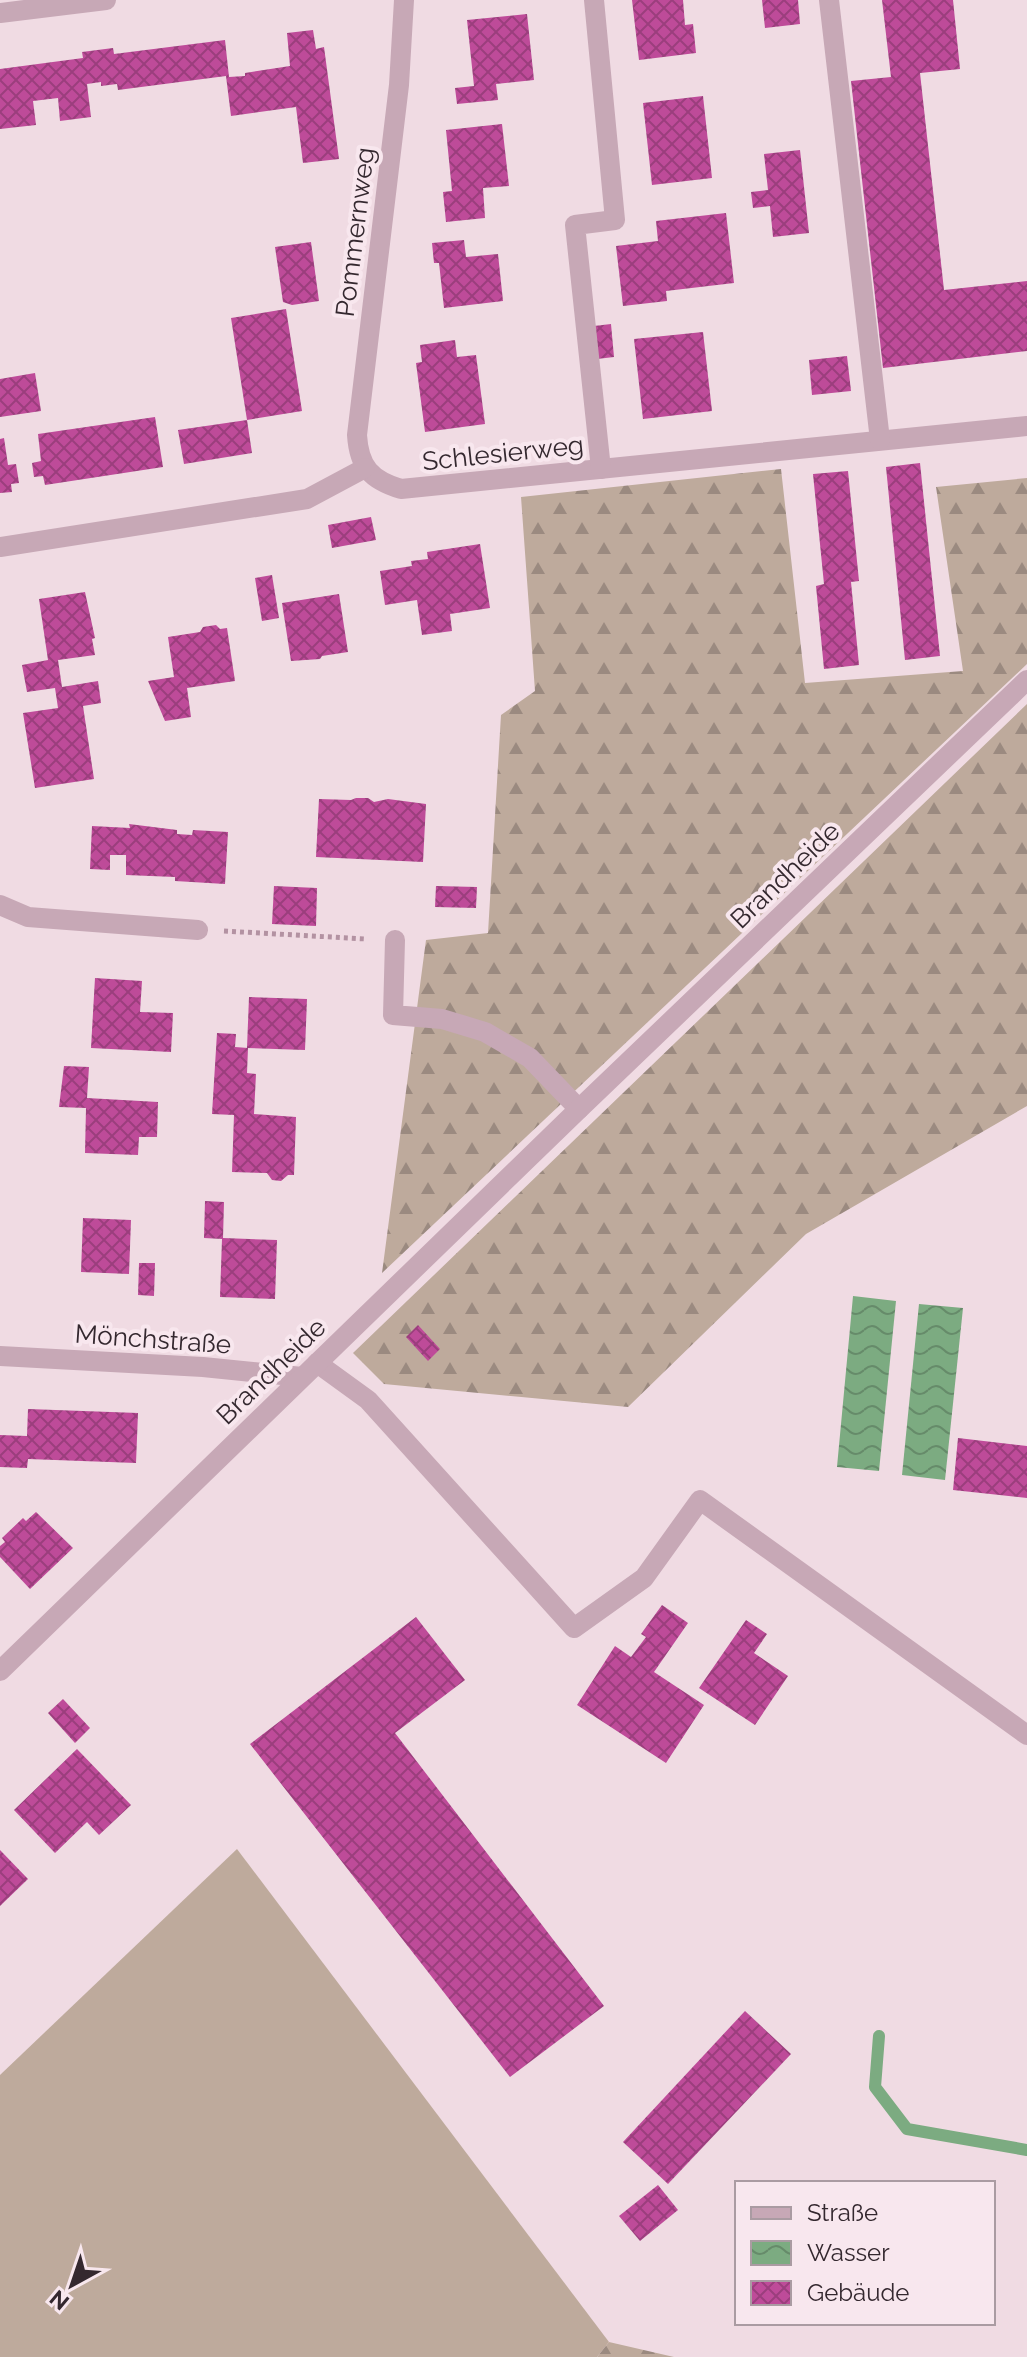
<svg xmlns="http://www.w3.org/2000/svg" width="1027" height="2357" viewBox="0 0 1027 2357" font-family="Raleway,sans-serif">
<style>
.grass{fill:#beaa9c}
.forest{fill:url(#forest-firs)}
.water{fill:url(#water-waves)}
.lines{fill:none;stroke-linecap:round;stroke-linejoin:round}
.stream{stroke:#7cab81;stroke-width:12}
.building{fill:url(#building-cross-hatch)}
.path{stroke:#b392a2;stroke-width:5;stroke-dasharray:4 4;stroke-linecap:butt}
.minor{stroke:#c7a8b6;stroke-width:20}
.labels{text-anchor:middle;stroke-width:8;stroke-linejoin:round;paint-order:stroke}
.street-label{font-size:26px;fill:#34282f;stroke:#f8e7ee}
</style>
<defs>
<pattern id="forest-firs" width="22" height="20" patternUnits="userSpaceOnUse" patternTransform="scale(2)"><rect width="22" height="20" fill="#beaa9c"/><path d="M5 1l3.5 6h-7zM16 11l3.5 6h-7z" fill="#9b8a80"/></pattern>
<pattern id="water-waves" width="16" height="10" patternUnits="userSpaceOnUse" patternTransform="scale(2)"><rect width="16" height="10" fill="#7cab81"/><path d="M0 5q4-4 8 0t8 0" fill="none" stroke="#668b6a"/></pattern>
<pattern id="building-cross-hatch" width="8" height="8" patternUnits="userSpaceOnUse" patternTransform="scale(2)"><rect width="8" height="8" fill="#be4b99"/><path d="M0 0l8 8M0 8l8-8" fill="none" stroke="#9b3e7d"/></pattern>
</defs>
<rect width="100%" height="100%" fill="#f0dbe3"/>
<polygon class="grass" points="237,1849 609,2342 597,2357 0,2357 0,2075"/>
<g class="forest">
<polygon points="781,469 805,683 963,671 936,487 1027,478 1027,664 382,1273 426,940 488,933 501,715 535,691 521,497"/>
<polygon points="1027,704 1027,1106 806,1234 628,1407 384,1384 353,1353"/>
<polygon points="609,2342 674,2357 597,2357"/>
</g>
<g class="water">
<polygon points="853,1296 896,1301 879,1471 837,1467"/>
<polygon points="919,1304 963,1308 945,1480 902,1475"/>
</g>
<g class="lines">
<polyline class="stream" points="879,2036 875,2087 907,2129 1027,2150"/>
</g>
<g class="building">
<polygon points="632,0 683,0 685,25 693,24 696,53 639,60"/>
<polygon points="762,0 798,0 800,24 765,28"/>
<polygon points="882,0 953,0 960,69 920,73 944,290 1027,281 1027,351 883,368 851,81 891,77"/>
<polygon points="527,14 534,80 496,84 498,100 457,104 455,88 474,86 467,20"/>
<polygon points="313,30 316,49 324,47 339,159 303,163 296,107 231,116 226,76 118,90 117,84 101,86 101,82 87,84 91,117 60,121 58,98 33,101 36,125 0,129 0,69 83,58 82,52 113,48 114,54 225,40 229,77 245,76 245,73 290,66 287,33"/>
<polygon points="703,96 712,178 652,185 643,103"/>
<polygon points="502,124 509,186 483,188 485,218 446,222 443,192 452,191 446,130"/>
<polygon points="800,150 809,233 773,237 770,206 753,208 751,192 768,190 764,154"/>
<polygon points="726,213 734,283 666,291 667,301 623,306 616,246 658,241 656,221"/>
<polygon points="464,240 466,257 498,254 503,301 444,308 439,263 434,263 432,243"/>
<polygon points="311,242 319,301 292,305 283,302 275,247"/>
<polygon points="286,309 302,411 247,420 252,453 184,464 178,430 247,420 231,318"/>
<polygon points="611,324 614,357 597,359 594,326"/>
<polygon points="703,332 712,411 643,419 634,339"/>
<polygon points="455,340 457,357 476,355 485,424 425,432 416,363 422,362 420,345"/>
<polygon points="847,356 851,391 812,395 809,360"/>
<polygon points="35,373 41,411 0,417 0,379"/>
<polygon points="155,417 163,467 45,485 43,476 34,477 32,463 41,461 38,434"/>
<polygon points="4,438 8,465 16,464 19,483 11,484 12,492 0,493 0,439"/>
<polygon points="920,463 940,656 905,660 886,467"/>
<polygon points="848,471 859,581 851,582 859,665 824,669 816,586 824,584 813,474"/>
<polygon points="371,517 376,540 332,548 328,525"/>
<polygon points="480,544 490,608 450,614 452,631 422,635 417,600 385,605 380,571 412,566 411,561 428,559 427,552"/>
<polygon points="272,575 279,618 262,621 255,578"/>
<polygon points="85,592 95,638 92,639 95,655 58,660 62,687 98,681 101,703 83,706 94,779 35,788 23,713 58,708 55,688 27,692 22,665 48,660 39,599"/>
<polygon points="339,594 348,652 322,656 320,659 291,661 282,603"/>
<polygon points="216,625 220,629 227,628 235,681 187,688 191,717 165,721 148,681 174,677 168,637 200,632 203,627"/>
<polygon points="356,798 368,798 374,802 388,799 426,804 423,862 316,857 319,799 351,800"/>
<polygon points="129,824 177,830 177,834 192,835 193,830 228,832 225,884 175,881 175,877 126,875 126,855 110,855 110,870 90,869 92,826 130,828"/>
<polygon points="274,886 317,888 316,926 272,924"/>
<polygon points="436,886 477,887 476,908 435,907"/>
<polygon points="95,978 142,981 140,1012 173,1013 171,1052 91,1048"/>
<polygon points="249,997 307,999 305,1050 247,1048"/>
<polygon points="217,1033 236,1034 235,1047 248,1048 247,1073 256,1074 254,1114 296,1117 294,1175 288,1175 281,1181 272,1180 267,1173 232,1172 234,1115 212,1114"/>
<polygon points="64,1066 89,1067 87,1098 158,1102 157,1137 139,1137 138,1155 85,1153 86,1108 59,1107"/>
<polygon points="205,1201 224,1202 223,1238 277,1240 275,1299 220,1297 222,1239 204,1238"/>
<polygon points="83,1218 131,1220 129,1274 81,1272"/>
<polygon points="139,1263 155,1263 154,1296 138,1295"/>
<polygon points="418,1325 440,1349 428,1361 406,1337"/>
<polygon points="28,1409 138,1413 136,1463 28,1459 27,1468 0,1467 0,1435 27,1436"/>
<polygon points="958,1438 1027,1446 1027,1498 953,1490"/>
<polygon points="36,1512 73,1548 30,1589 0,1557 0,1546 5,1542 2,1538 23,1518 26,1521"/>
<polygon points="662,1605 688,1623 654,1672 704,1705 666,1763 577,1705 615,1646 631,1657 646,1637 641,1634"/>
<polygon points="416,1617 465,1680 395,1733 604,2006 510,2077 250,1744"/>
<polygon points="746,1620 767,1634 754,1653 788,1676 755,1725 699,1688"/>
<polygon points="63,1699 90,1728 75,1743 48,1713"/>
<polygon points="77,1749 131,1805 99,1835 87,1822 55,1853 14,1810"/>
<polygon points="0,1850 28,1879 0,1906"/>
<polygon points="745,2011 791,2054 668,2184 623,2142"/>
<polygon points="658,2185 678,2210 640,2241 619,2216"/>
</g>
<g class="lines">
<polyline class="path" points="224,931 366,939"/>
<g class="minor">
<path d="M 404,0 L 399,85 L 357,435 C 359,467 371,480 401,489 L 1027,426"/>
<polyline points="594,0 615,220 575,225 601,469"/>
<polyline points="829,0 880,440"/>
<polyline points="0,13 106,0"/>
<polyline points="0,547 307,499 365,468"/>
<polyline points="0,905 28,917 198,930"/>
<polyline points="395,940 393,1015 442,1019 485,1032 530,1058 579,1109"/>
<polyline points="0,1356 203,1367 302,1377"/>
<polyline points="317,1363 368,1400 574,1628 644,1578 700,1500 1027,1735"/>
<polyline points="0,1671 579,1109 1027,680"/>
</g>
</g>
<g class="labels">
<g class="street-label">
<text transform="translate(355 232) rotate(-83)" y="9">Pommernweg</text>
<text transform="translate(503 453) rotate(-6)" y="9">Schlesierweg</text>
<text transform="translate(785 875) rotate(-44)" y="9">Brandheide</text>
<text transform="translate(153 1339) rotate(4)" y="9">Mönchstraße</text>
<text transform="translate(271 1371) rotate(-44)" y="9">Brandheide</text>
</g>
</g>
<rect x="735" y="2181" width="260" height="144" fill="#f8e7ee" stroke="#aa9ba2" stroke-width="2"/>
<rect x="751" y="2207" width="40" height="12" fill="#c7a8b6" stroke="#aa9ba2" stroke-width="2"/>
<text x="807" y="2221" font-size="24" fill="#34282f">Straße</text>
<rect x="751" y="2241" width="40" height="24" fill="url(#water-waves)" stroke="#aa9ba2" stroke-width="2"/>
<text x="807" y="2261" font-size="24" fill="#34282f">Wasser</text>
<rect x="751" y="2281" width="40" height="24" fill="url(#building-cross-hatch)" stroke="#aa9ba2" stroke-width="2"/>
<text x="807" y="2301" font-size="24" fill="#34282f">Gebäude</text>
<g transform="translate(72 2285) rotate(220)" stroke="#f8e7ee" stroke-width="6" paint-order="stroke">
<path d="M0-6L14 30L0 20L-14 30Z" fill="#34282f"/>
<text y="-12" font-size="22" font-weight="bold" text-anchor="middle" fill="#34282f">N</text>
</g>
</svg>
